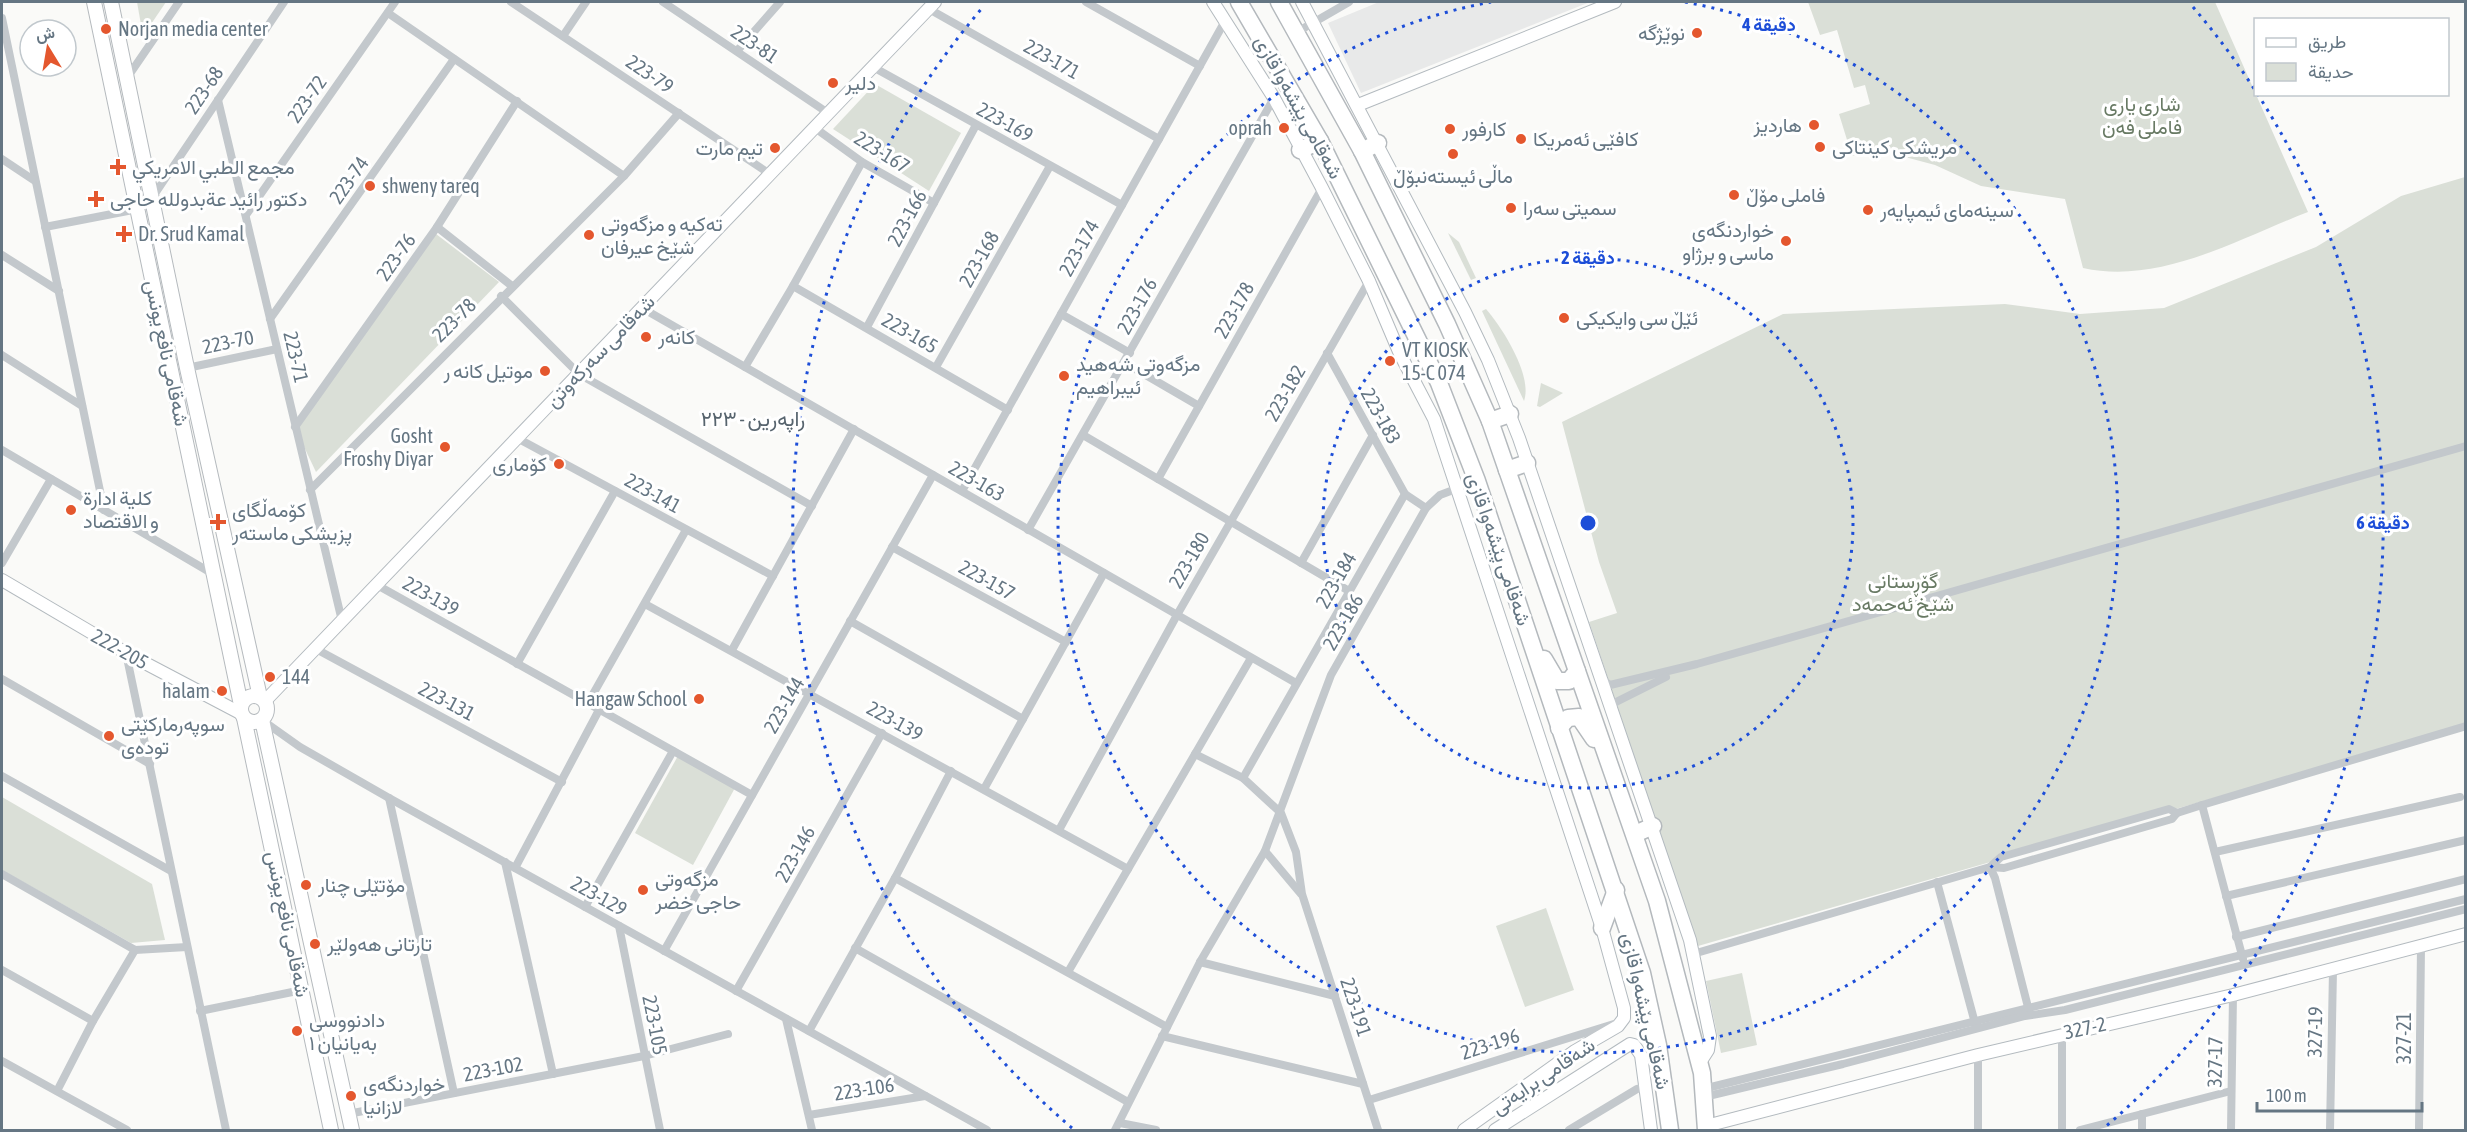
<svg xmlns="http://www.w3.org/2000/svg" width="2467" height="1132" viewBox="0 0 2467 1132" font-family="'Asap Condensed',Vazirmatn,sans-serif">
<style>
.built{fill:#e8e9e9}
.green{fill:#dadfd7}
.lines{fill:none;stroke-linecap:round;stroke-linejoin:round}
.secondary-casing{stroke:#b3babf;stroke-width:14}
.primary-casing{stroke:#b5babe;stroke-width:16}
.highway-casing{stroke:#b4b9bd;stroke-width:19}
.street{stroke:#c3c8cc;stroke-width:8}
.secondary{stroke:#fff;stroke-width:12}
.primary{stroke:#fff;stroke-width:14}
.highway{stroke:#fff;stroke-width:16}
.ring{fill:none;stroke:#1d4ed8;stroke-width:3;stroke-dasharray:3 6}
.poi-dot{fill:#e4572e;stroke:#fff;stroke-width:2}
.labels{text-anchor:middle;stroke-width:6;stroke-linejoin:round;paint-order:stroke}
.poi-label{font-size:20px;fill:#657683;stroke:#fff;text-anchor:start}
.street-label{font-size:20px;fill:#657683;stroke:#fff}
.park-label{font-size:20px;fill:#687a64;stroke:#fff}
.neighbourhood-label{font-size:21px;fill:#57646e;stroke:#fff}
.centre{fill:#1d4ed8;stroke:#fff;stroke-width:3}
.ring-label{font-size:18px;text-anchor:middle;font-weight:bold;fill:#1d4ed8;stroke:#fff;stroke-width:6;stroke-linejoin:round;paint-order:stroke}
</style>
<rect width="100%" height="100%" fill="#fafaf8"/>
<polygon class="built" points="1379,2 1590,2 1361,93 1328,23"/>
<g class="green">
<polygon points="137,2 166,2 143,36"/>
<path d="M 1808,2 L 2215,2 L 2308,212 C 2238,239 2160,285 2083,268 L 2065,199 L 1981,186 L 1935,165 L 1890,153 L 1874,150 L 1852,156 L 1839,114 L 1870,104 L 1865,85 L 1854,88 L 1837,30 L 1820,35 Z"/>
<polygon points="875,84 961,133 929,191 833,129"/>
<polygon points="2465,177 2465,726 1698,946 1589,622 1617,613 1599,562 1562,422 1783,314 2005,304 2080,314 2164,308 2316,247 2401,196"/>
<polygon points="1448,233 1459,242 1476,278 1471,280"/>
<polygon points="436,234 499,282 316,472 296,430"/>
<path d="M 1486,309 C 1502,327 1533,376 1524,401 L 1482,311 Z"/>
<polygon points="1541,383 1563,393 1540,407 1537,406"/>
<polygon points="679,754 736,786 693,865 635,833"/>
<polygon points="2,797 152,884 165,940 131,943 2,870"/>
<polygon points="1546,908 1574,990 1525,1007 1496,926"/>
<polygon points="1742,973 1757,1045 1721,1053 1706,981"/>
</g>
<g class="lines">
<g class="secondary-casing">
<g id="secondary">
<polyline points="1213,2 1274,98 1322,188 1369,281 1400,354 1434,419 1602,928 1624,1008 1624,1018 1618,1026 1575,1051 1464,1130"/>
<polyline points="1302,2 1465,312 1488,360 1519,438 1690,940 1710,1036 1708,1050 1699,1064"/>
<polyline points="1358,105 1615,2"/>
<polyline points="2,580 126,653 242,714"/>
<polyline points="265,701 935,2"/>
<polyline points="1706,1126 1978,1055 2233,995 2466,934"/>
<polyline points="1495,1130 1630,1044 1634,1045 1641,1055 1651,1130"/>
</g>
</g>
<g class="primary-casing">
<g id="primary">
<polyline points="94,2 241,705"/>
<polyline points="111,2 187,368 260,697"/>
<circle cx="254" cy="709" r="13"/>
<polyline points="244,718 331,1130"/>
<polyline points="262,720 352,1130"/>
</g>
</g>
<g class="highway-casing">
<g id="highway">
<polyline points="1239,2 1320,141 1439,383 1477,481 1642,973 1658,1045 1670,1130"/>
<polyline points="1279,2 1362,151 1447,324 1490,421 1657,901 1702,1073 1706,1130"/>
<polyline points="1300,150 1320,141"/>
<polyline points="1362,151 1378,143"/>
<polyline points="1490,421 1510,414"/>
<polyline points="1507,470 1527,463"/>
<polyline points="1544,659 1557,681 1569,681 1577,671"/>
<polyline points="1559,728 1568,718 1579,717 1594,739"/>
<polyline points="1635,834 1653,826"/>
<polyline points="1602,928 1616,890"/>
</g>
</g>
<g class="street">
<polyline points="511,2 770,174"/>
<polyline points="663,2 828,113"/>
<polyline points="1086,2 1200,66"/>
<polyline points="929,9 1159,139"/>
<polyline points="388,13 624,176"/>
<polyline points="2,18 104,510"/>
<polyline points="1297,32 1349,2"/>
<polyline points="563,36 586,2"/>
<polyline points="737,51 780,2"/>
<polyline points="873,67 1122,205"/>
<polyline points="127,78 179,2"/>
<polyline points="218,100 342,621"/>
<polyline points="815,128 862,162 934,203"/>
<polyline points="2,159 35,181"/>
<polyline points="152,198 284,2"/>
<polyline points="246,215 395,2"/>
<polyline points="45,227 138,209"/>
<polyline points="437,227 512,286"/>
<polyline points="2,255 59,291"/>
<polyline points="793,286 1008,410"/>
<polyline points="501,296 579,374 812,506"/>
<polyline points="642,308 1296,683"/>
<polyline points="1061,314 1130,353"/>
<polyline points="270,319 454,59"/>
<polyline points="867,327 976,125"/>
<polyline points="1327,353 1405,494 1426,508"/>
<polyline points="2,355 82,406"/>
<polyline points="1125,363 1199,406"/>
<polyline points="745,367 793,286 862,162"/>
<polyline points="936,367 1050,166"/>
<polyline points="187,368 277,349"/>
<polyline points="295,427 437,227 517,101"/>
<polyline points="1083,435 1349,591"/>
<polyline points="517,438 773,576"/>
<polyline points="2,450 213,574"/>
<polyline points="1158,479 1322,188"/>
<polyline points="310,490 624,176 679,113"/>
<polyline points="962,491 1225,21"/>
<polyline points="1028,530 1274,98"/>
<polyline points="892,547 1066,642"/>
<polyline points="2,563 51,479"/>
<polyline points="1301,563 1373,435"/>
<polyline points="377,585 752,795"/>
<polyline points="645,604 1128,869"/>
<polyline points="850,621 1023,719"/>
<polyline points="316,649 562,782"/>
<polyline points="732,650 854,429"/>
<polyline points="126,653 226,1130"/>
<polyline points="517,664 615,491"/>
<polyline points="1600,678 1610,685 1697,664 2466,446"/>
<polyline points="2,679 150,764"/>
<polyline points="588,703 686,530"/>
<polyline points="1610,709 1616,702 1666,677"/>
<polyline points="262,720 300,747 389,798 987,1130"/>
<polyline points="1195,754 1243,778 1281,813 1296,852 1302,894 1378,1130"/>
<polyline points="2,776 171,871"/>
<polyline points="1243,778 1405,494"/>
<polyline points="984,789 1104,573"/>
<polyline points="389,798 454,1093"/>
<polygon points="2169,809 2177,813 2172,819 2004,868 1990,867 2001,857"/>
<polyline points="2177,813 2202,805"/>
<polyline points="1059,830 1177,615 1369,281"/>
<polyline points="1265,851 1301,894"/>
<polyline points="2215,852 2460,797"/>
<polyline points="505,862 553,1074"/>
<polyline points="515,868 599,710"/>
<polyline points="2,874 135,950 187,947"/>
<polyline points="895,878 1167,1027"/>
<polyline points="1937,882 1975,1023"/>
<polyline points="2226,896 2466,840"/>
<polyline points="585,907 673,751"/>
<polyline points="619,926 660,1130"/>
<polyline points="2236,937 2466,879"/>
<polyline points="855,948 1128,1102"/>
<polyline points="664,951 933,475"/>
<polyline points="1693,954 1990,867 1995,878 2029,1011"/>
<polyline points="2243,959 2202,805 2466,726"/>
<polyline points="1200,962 1335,996"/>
<polyline points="2,970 93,1021"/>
<polyline points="1068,972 1251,658"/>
<polyline points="736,991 882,733"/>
<polyline points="200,1011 302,990"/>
<polyline points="786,1019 812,1130"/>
<polyline points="809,1031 895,878 951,771"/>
<polyline points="1162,1036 1363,1084"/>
<polyline points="1978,1055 1978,1130"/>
<polyline points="2,1061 127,1130"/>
<polyline points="1703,1089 2466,899"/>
<polyline points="57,1091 93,1021 135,950"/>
<polyline points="1704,1097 1843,1064 2025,1016 2065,1010 2466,909"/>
<polyline points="1369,1100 1617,1023"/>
<polyline points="348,1114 644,1056 728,1034"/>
<polyline points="2142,1114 2142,1130"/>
<polyline points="809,1115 925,1096"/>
<polyline points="1120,1123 1156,1130"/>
<polyline points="1115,1130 1200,962 1265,851 1331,675 1426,508 1440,495 1477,481"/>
<polyline points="1569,1130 1637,1089 1647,1087"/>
<polyline points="2062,1130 2062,1034"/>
<polyline points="2080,1130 2231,1091"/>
<polyline points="2231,1130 2233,995"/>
<polyline points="2330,1130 2333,970"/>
<polyline points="2419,1130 2421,946"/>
</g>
<use href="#secondary" class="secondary"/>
<use href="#primary" class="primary"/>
<use href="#highway" class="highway"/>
</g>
<g class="ring">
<circle cx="1588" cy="523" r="265"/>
<path d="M1685 2A530 530 0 1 1 1491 2"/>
<path d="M1072 1128A795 795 0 0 1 983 7M2193 7A795 795 0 0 1 2104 1128"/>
</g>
<g class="poi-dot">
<circle cx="106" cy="29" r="6"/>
<circle cx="1697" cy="33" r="6"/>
<circle cx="833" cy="83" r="6"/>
<circle cx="1814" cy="125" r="6"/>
<circle cx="1284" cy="128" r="6"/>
<circle cx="1450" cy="129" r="6"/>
<circle cx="1521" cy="139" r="6"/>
<circle cx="1820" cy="147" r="6"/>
<circle cx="775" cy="148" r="6"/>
<circle cx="1453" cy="154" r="6"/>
<path d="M115 158h6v6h6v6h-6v6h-6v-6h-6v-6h6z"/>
<circle cx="370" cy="186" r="6"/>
<circle cx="1734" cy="195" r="6"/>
<path d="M93 190h6v6h6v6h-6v6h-6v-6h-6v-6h6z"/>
<circle cx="1511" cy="208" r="6"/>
<circle cx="1868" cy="210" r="6"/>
<path d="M121 225h6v6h6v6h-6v6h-6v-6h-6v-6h6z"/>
<circle cx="589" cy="235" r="6"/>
<circle cx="1786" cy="241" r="6"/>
<circle cx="1564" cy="318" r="6"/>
<circle cx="646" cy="337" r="6"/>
<circle cx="1390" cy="361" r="6"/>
<circle cx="545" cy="371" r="6"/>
<circle cx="1064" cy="376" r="6"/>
<circle cx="445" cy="447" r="6"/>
<circle cx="559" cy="464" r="6"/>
<circle cx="71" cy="510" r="6"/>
<path d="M215 513h6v6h6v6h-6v6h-6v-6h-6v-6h6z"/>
<circle cx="270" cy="677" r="6"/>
<circle cx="222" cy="691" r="6"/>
<circle cx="699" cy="699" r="6"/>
<circle cx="109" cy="736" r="6"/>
<circle cx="306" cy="885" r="6"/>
<circle cx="643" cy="890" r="6"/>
<circle cx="315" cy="944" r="6"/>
<circle cx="297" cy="1031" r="6"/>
<circle cx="351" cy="1096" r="6"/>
</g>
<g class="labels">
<g class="poi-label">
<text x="118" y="36">Norjan media center</text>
<text x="1685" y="40" text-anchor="end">نوێژگە</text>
<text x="845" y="90">دلير</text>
<text x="1802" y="132" text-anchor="end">هاردیز</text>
<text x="1272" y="135" text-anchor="end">oprah</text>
<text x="1462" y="136">کارفور</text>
<text x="1533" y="146">کافێی ئەمریکا</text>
<text x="1832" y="154">مریشکی کینتاکی</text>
<text x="763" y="155" text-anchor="end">تیم مارت</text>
<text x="132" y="174">مجمع الطبي الامريكي</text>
<text x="1453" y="183" text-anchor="middle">ماڵی ئیستەنبۆڵ</text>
<text x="382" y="193">shweny tareq</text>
<text x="1746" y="202">فاملی مۆڵ</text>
<text x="110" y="206">دكتور رائيد عةبدولله حاجى</text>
<text x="1523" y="215">سمیتی سەرا</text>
<text x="1880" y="217">سینەمای ئیمپایەر</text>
<text x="601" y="231">تەکیە و مزگەوتی<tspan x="601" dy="23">شێخ عیرفان</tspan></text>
<text x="1774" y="237" text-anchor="end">خواردنگەی<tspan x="1774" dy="23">ماسی و برژاو</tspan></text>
<text x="138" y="241">Dr. Srud Kamal</text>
<text x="1576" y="325">ئێڵ سی وایکیکی</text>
<text x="658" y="344">کانەر</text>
<text x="1402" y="357">VT KIOSK<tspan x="1402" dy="23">15-C 074</tspan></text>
<text x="1076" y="371">مزگەوتی شەهید<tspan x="1076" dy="23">ئیبراهیم</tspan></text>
<text x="533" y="378" text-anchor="end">موتيل كانه ر</text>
<text x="433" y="443" text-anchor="end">Gosht<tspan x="433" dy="23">Froshy Diyar</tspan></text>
<text x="547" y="471" text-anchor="end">كۆماری</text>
<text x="83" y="505">كلية ادارة<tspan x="83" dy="23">و الاقتصاد</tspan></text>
<text x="232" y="517">کۆمەڵگای<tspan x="232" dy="23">پزیشکی ماستەر</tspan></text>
<text x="282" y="684">144</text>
<text x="210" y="698" text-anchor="end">halam</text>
<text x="687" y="706" text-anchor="end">Hangaw School</text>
<text x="121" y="731">سوپەرمارکێتی<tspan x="121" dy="23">تودەی</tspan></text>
<text x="655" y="886">مزگه‌وتی<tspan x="655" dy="23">حاجی خضر</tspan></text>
<text x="318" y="892">مۆتێلی چنار</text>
<text x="327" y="951">تارتانی هەولێر</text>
<text x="309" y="1027">دادنووسی<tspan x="309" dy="23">بەیانیان ١</tspan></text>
<text x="363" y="1091">خواردنگەی<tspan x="363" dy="23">لازانیا</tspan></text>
</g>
<g class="street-label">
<text transform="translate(755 44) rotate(34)" y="7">223-81</text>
<text transform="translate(1052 59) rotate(29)" y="7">223-171</text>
<text transform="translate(650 74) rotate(34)" y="7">223-79</text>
<text transform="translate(204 90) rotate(-56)" y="7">223-68</text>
<text transform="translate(307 99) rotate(-55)" y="7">223-72</text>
<text transform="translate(1299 107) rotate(61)" y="7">شەقامی پێشەوا قازی</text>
<text transform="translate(1005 122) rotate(29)" y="7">223-169</text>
<text transform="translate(882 152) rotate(32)" y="7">223-167</text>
<text transform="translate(349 180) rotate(-55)" y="7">223-74</text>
<text transform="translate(907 218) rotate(-62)" y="7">223-166</text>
<text transform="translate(1079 248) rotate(-61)" y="7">223-174</text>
<text transform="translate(396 257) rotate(-55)" y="7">223-76</text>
<text transform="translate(979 259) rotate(-61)" y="7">223-168</text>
<text transform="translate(1137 306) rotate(-61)" y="7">223-176</text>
<text transform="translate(1234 310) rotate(-61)" y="7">223-178</text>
<text transform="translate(454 320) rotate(-45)" y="7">223-78</text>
<text transform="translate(910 333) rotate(30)" y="7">223-165</text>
<text transform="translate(228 342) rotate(-12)" y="7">223-70</text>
<text transform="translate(600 351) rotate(-46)" y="7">شەقامی سەرکەوتن</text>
<text transform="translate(167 353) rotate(78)" y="7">شەقامی نافع یونس</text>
<text transform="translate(296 357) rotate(77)" y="7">223-71</text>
<text transform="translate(1285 393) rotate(-60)" y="7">223-182</text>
<text transform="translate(1381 416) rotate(61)" y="7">223-183</text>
<text transform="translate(977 481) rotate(30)" y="7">223-163</text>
<text transform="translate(653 493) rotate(29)" y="7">223-141</text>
<text transform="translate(1499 549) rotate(71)" y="7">شەقامی پێشەوا قازی</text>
<text transform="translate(1189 560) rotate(-60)" y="7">223-180</text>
<text transform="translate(987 580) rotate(29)" y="7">223-157</text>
<text transform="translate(1336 580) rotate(-60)" y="7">223-184</text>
<text transform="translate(431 596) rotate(29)" y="7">223-139</text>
<text transform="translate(1343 622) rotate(-60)" y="7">223-186</text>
<text transform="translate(120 649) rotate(29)" y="7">222-205</text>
<text transform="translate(447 701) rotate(28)" y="7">223-131</text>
<text transform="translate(784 705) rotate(-60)" y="7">223-144</text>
<text transform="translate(895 721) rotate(29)" y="7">223-139</text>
<text transform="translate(795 854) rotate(-61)" y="7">223-146</text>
<text transform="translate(599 896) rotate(29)" y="7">223-129</text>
<text transform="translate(288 924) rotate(78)" y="7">شەقامی نافع یونس</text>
<text transform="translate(1356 1007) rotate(72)" y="7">223-191</text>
<text transform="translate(1646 1011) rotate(77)" y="7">شەقامی پێشەوا قازی</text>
<text transform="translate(655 1025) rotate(79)" y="7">223-105</text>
<text transform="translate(2085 1028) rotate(-13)" y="7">327-2</text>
<text transform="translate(2315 1032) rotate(-89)" y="7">327-19</text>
<text transform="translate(2404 1038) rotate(-90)" y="7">327-21</text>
<text transform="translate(1490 1044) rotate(-18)" y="7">223-196</text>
<text transform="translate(2215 1062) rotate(-89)" y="7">327-17</text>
<text transform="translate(493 1069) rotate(-11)" y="7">223-102</text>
<text transform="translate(1543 1076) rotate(-34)" y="7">شەقامی برایەتی</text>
<text transform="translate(864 1089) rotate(-9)" y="7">223-106</text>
</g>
<g class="park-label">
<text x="2142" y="111">شاری یاری<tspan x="2142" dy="23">فاملی فەن</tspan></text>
<text x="1903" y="588">گۆڕستانی<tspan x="1903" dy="23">شێخ ئەحمەد</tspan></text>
</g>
<g class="neighbourhood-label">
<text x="753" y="426">راپەرین - ٢٢٣</text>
</g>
</g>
<circle cx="1588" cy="523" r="9" class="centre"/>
<g class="ring-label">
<text x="1769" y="31">4 دقيقة</text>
<text x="1588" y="264">2 دقيقة</text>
<text x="2383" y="529">6 دقيقة</text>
</g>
<rect width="2467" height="1132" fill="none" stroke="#657683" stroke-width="6"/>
<rect x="2254" y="18" width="195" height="78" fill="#ffffff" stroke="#c1c8cd" stroke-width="1.5"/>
<rect x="2266" y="38" width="30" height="9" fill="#ffffff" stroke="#c1c8cd" stroke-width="1.5"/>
<text x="2308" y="48" font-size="18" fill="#657683">طريق</text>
<rect x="2266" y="63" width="30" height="18" fill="#dadfd7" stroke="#c1c8cd" stroke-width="1.5"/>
<text x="2308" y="78" font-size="18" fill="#657683">حديقة</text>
<g transform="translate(48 48) rotate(349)"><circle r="28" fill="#ffffff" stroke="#c1c8cd" stroke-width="1.5"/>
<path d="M0-4.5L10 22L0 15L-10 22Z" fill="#e4572e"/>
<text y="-9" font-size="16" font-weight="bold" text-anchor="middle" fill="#657683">ش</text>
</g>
<path d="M2257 1102v9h165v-9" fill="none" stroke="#657683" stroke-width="3"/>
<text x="2266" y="1102" font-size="18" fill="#657683" stroke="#ffffff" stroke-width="4.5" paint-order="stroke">100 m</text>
</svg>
